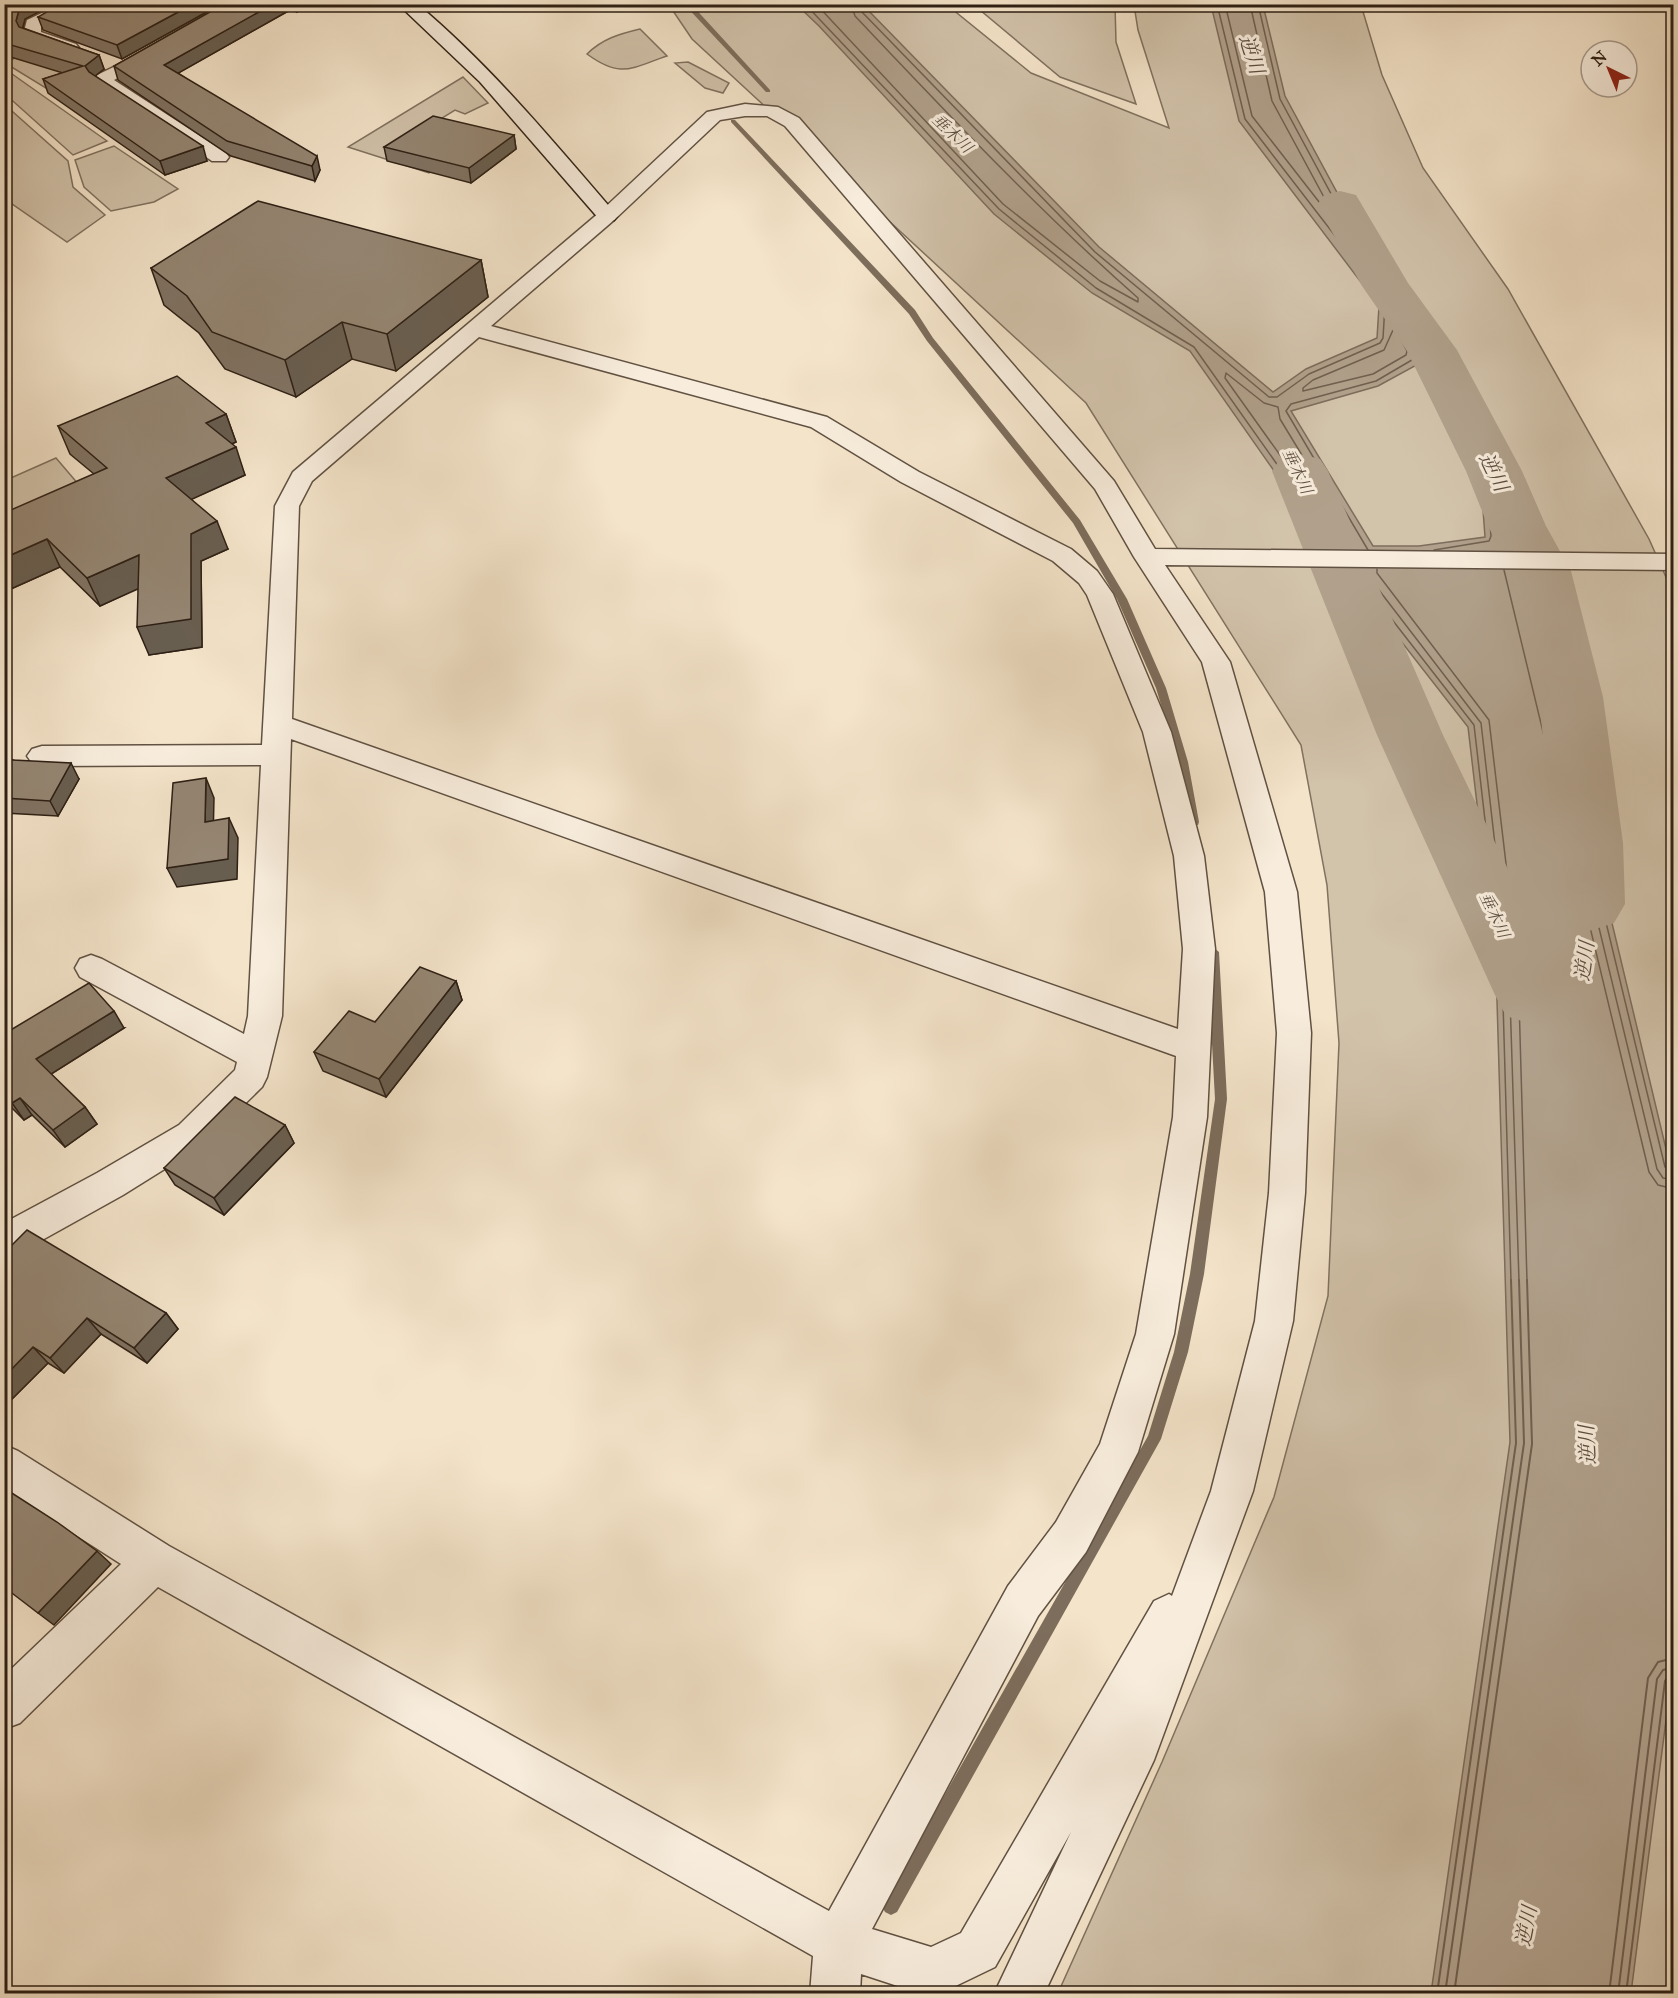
<svg xmlns="http://www.w3.org/2000/svg" width="1678" height="1998" viewBox="0 0 1678 1998" font-family="'IM FELL Great Primer','Noto Serif JP',serif">
<style>
.green{fill:#d2c3ab;stroke:#807260;stroke-width:1.5}
.water{fill:#b1a18c;stroke:#7d6d5c;stroke-width:1.5;fill-rule:evenodd}
.lines{fill:none;stroke-linecap:round;stroke-linejoin:round}
.shore-far1{stroke:#706050;stroke-width:1.5}
.shore{stroke:#706050;stroke-width:2}
.stream{fill:#7d6d5c;fill-rule:evenodd}
.river{fill:#b1a18c;fill-rule:evenodd}
.street-casing{stroke:#605142;stroke-width:3}
.secondary-casing{stroke:#2e2015;stroke-width:3}
.street{fill:#f8eddd;fill-rule:evenodd}
.secondary{fill:#f8eddd;fill-rule:evenodd}
.wall{fill:#807363;stroke:#2e2015;stroke-width:1.5}
.shaded-wall{fill:#685e50;stroke:#2e2015;stroke-width:1.5}
.building{fill:#958673;stroke:#2e2015;stroke-width:1.5}
.labels{text-anchor:middle;stroke-width:6;stroke-linejoin:round;paint-order:stroke}
.far-water-label{font-size:16px;font-style:italic;fill:#5c4d3f;stroke:#f8eddd}
.water-label{font-size:20px;font-style:italic;fill:#5c4d3f;stroke:#f8eddd}
</style>
<rect width="100%" height="100%" fill="#f4e4ca"/>
<filter id="stains"><feTurbulence type="fractalNoise" baseFrequency=".00333" numOctaves="4"/><feColorMatrix values="0 0 0 0 .2 0 0 0 0 .09 0 0 0 0 .02 0 0 0 .5 -.17"/></filter>
<radialGradient id="worn" r=".72"><stop offset=".6" stop-color="#630" stop-opacity="0"/><stop offset="1" stop-color="#630" stop-opacity=".3"/></radialGradient>
<g class="green">
<polygon points="669,5 947,5 1031,73 1169,128 1138,30 1134,5 1361,5 1382,75 1423,168 1508,289 1649,539 1674,595 1673,1993 1058,1993 1162,1762 1274,1497 1328,1296 1339,1043 1327,885 1301,745 1086,403 692,39"/>
<polygon points="974,5 1115,5 1116,42 1136,104 1060,77"/>
<path d="M 640,29 L 667,56 C 631,68 621,79 587,54 C 602,39 619,34 640,29 Z"/>
<polygon points="34,48 106,70 49,90 5,63"/>
<polygon points="688,62 729,83 723,93 705,88 675,63"/>
<polygon points="5,69 107,141 73,155 5,94"/>
<polygon points="463,77 488,103 465,114 455,110 416,134 461,152 429,173 348,147"/>
<polygon points="4,104 68,161 73,187 105,215 67,242 5,199"/>
<polygon points="114,146 178,189 154,202 111,211 84,187 75,160"/>
<polygon points="56,458 91,499 5,539 4,481"/>
</g>
<path class="water" d="M 797,5 L 863,5 L 1099,247 L 1273,392 L 1306,369 L 1377,338 L 1379,306 L 1239,121 L 1211,5 L 1263,5 L 1285,96 L 1517,526 L 1673,1178 L 1674,1658 L 1631,1993 L 1431,1993 L 1510,1442 L 1496,967 L 1468,727 L 1326,545 L 1190,351 L 1092,293 L 994,214 L 819,26 ZM 1420,363 L 1482,496 L 1485,537 L 1419,546 L 1373,546 L 1291,411 L 1378,386 Z"/>
<g class="lines">
<g class="shore-far1">
<polyline points="805,4 999,209 1096,288 1194,347 1337,549"/>
<path d="M 816,4 L 1003,204 L 1100,281 L 1138,302 L 1138,298 C 1038,210 947,113 855,16 L 851,4"/>
<polyline points="859,4 861,11 1095,252 1269,397 1277,397 1309,374 1380,343 1383,338 1385,305 1390,304 1417,357 1376,381 1291,404 1286,411 1368,550"/>
<polyline points="1217,4 1245,119 1383,298 1385,294 1280,99 1258,4"/>
<polyline points="1225,4 1252,116 1330,216 1332,212 1272,101 1250,4"/>
<polygon points="1393,330 1396,331 1407,351 1406,355 1373,374 1303,391 1303,388 1313,380 1384,350"/>
<polyline points="1347,549 1225,378 1226,373 1264,403 1278,407 1280,419 1359,549"/>
<polyline points="1434,550 1489,541 1491,536 1488,497 1491,494 1511,528 1517,551"/>
<polyline points="1352,568 1474,725 1502,967 1511,1281"/>
<polyline points="1362,568 1481,723 1509,966 1519,1281"/>
<polyline points="1377,569 1377,573 1489,720 1518,965 1527,1281"/>
<polyline points="1504,570 1649,1172 1658,1185 1674,1189"/>
<polyline points="1513,570 1657,1169 1663,1178 1674,1180"/>
<polyline points="1521,570 1665,1167 1674,1173"/>
</g>
<g class="shore">
<polyline points="1437,1994 1516,1443 1511,1280"/>
<polyline points="1445,1994 1524,1443 1519,1280"/>
<polyline points="1454,1994 1532,1444 1527,1280"/>
<polyline points="1609,1994 1648,1678 1658,1662 1674,1658"/>
<polyline points="1618,1994 1657,1679 1663,1670 1674,1667"/>
<polyline points="1626,1994 1665,1681 1668,1676 1674,1675"/>
</g>
<g class="stream">
<polygon points="684,4 691,4 770,90 770,92 766,92"/>
<polygon points="731,120 735,120 915,310 933,338 1080,520 1127,599 1166,688 1188,762 1199,822 1198,825 1190,825 1189,822 1178,762 1156,688 1117,599 1073,523 927,341 909,314 731,122"/>
<polygon points="1213,947 1219,952 1227,1099 1204,1274 1188,1352 1161,1439 897,1912 891,1915 885,1912 882,1906 885,1900 1148,1436 1174,1352 1190,1274 1215,1099 1207,952"/>
</g>
<g class="river">
<polygon points="1340,191 1356,195 1408,283 1457,350 1522,471 1546,526 1571,571 1603,697 1623,843 1625,904 1614,923 1589,931 1564,923 1553,904 1553,843 1539,697 1511,571 1488,526 1466,471 1407,351 1362,286 1317,205 1324,195"/>
<polygon points="1300,454 1320,459 1328,471 1443,735 1569,995 1558,1016 1532,1024 1506,1016 1495,995 1377,735 1272,471 1280,459"/>
</g>
<g class="street-casing">
<g id="street">
<polygon points="61,4 83,4 41,27 41,32 76,44 79,48 76,52 64,52 26,39 23,35 27,20"/>
<polygon points="155,47 161,48 164,52 161,56 114,80 226,153 229,157 226,161 212,161 92,80 95,76"/>
<path d="M 745,104 L 778,107 L 799,118 L 1114,481 L 1155,549 L 1674,554 L 1674,570 L 1165,565 L 1230,662 L 1297,892 L 1311,1033 L 1305,1193 L 1293,1321 L 1253,1491 L 1154,1760 L 1044,1994 L 994,1994 L 1071,1832 L 995,1967 L 939,1994 L 922,1994 L 861,1974 L 860,1994 L 810,1994 L 813,1956 L 158,1587 L 20,1723 L 4,1729 L 4,1676 L 121,1564 L 4,1489 L 4,1445 L 18,1451 L 169,1546 L 829,1911 L 1008,1586 L 1056,1522 L 1100,1444 L 1136,1334 L 1173,1117 L 1176,1056 L 291,739 L 282,1016 L 267,1077 L 262,1087 L 203,1145 L 123,1195 L 17,1254 L 4,1258 L 4,1223 L 97,1173 L 179,1125 L 235,1070 L 237,1062 L 80,977 L 75,968 L 80,959 L 91,955 L 102,959 L 244,1034 L 248,1016 L 261,765 L 42,766 L 32,763 L 27,756 L 32,749 L 42,746 L 262,745 L 275,506 L 293,472 L 600,212 L 707,112 ZM 745,116 L 767,116 L 785,126 L 1095,489 L 1134,557 L 1202,662 L 1265,892 L 1277,1033 L 1269,1193 L 1255,1321 L 1211,1491 L 1172,1596 L 1169,1594 L 1154,1601 L 961,1933 L 931,1947 L 872,1929 L 1038,1616 L 1086,1552 L 1138,1452 L 1174,1334 L 1207,1117 L 1215,949 L 1204,856 L 1171,732 L 1113,594 L 1097,571 L 1071,549 L 919,472 L 827,417 L 491,326 L 614,220 L 720,120 ZM 479,337 L 811,427 L 901,482 L 1053,561 L 1079,583 L 1087,595 L 1143,732 L 1174,856 L 1183,949 L 1178,1029 L 292,719 L 299,506 L 312,481 Z"/>
</g>
</g>
<g class="secondary-casing">
<path id="secondary" d="M 398,4 L 417,4 C 491,66 551,139 614,212 L 617,216 L 614,220 L 600,220 L 480,82 Z"/>
</g>
<use href="#street" class="street"/>
<use href="#secondary" class="secondary"/>
</g>
<g class="wall">
<polygon points="4,4 25,19 23,28 99,55 104,69 95,76 207,161 165,175 48,93 43,79 63,73 4,55"/>
<polygon points="221,4 122,59 43,30 38,17"/>
<polygon points="224,4 309,4 297,12 290,10 178,73 320,170 315,181 231,156 118,80 114,66"/>
<polygon points="514,135 516,149 471,183 387,161 384,147"/>
<polygon points="481,260 488,297 396,371 352,359 296,397 225,369 199,333 164,305 151,268"/>
<polygon points="226,414 236,442 231,444 245,475 191,499 228,549 201,561 202,647 149,655 138,588 100,606 60,567 4,592 94,474 70,454 58,426"/>
<polygon points="4,756 13,760 79,779 58,816 4,813"/>
<polygon points="456,981 462,1000 386,1097 323,1071 314,1052"/>
<polygon points="124,1028 51,1074 85,1107 97,1124 65,1147 32,1115 24,1120 4,1100 4,1034"/>
<polygon points="285,1125 294,1143 224,1215 175,1185 164,1168"/>
<polygon points="4,1253 166,1313 178,1329 147,1363 101,1334 64,1373 48,1363 4,1407"/>
</g>
<g class="shaded-wall">
<polygon points="23,4 55,4 25,19 21,34 16,21 20,6"/>
<polygon points="193,4 221,4 122,59 117,45"/>
<polygon points="273,4 289,4 290,10 168,79 164,65"/>
<polygon points="296,4 309,4 297,12"/>
<polygon points="99,55 104,69 90,80 85,66"/>
<polygon points="514,135 516,149 471,183 469,168"/>
<polygon points="203,146 207,161 165,175 160,161"/>
<polygon points="317,156 320,170 315,181 312,166"/>
<polygon points="481,260 488,297 396,371 387,334"/>
<polygon points="342,322 352,359 296,397 285,360"/>
<polygon points="226,414 236,442 215,451 206,423"/>
<polygon points="236,447 245,475 177,506 166,478"/>
<polygon points="217,521 228,549 201,561 202,647 149,655 137,627 191,534"/>
<polygon points="47,539 60,567 4,592 4,558"/>
<polygon points="139,555 151,583 100,606 87,578"/>
<polygon points="71,763 79,779 58,816 50,801"/>
<polygon points="206,778 214,798 213,842 205,822"/>
<polygon points="229,818 238,838 237,879 177,887 167,868"/>
<polygon points="456,981 462,1000 386,1097 379,1079"/>
<polygon points="114,1011 124,1028 48,1076 36,1059"/>
<polygon points="20,1098 32,1115 24,1120 12,1103"/>
<polygon points="85,1107 97,1124 65,1147 53,1130"/>
<polygon points="285,1125 294,1143 224,1215 214,1198"/>
<polygon points="166,1313 178,1329 147,1363 134,1348"/>
<polygon points="87,1318 101,1334 64,1373 50,1358"/>
<polygon points="33,1347 48,1363 4,1407 4,1377"/>
<polygon points="97,1551 111,1564 54,1625 38,1613"/>
</g>
<g class="building">
<polygon points="4,4 23,4 20,6 16,21 19,27 99,55 85,66 89,72 203,146 160,161 43,79 83,66 4,43"/>
<polygon points="60,4 193,4 117,45 38,17"/>
<polygon points="224,4 273,4 164,65 317,156 312,166 227,141 114,66"/>
<polygon points="433,116 514,135 469,168 384,147"/>
<polygon points="258,201 481,260 387,334 342,322 285,360 212,332 187,296 151,268"/>
<polygon points="177,376 226,414 206,423 236,447 166,478 217,521 191,534 191,619 137,627 139,555 87,578 47,539 4,558 4,513 107,468 58,426"/>
<polygon points="4,756 13,760 71,763 50,801 4,798"/>
<polygon points="206,778 205,822 229,818 228,859 167,868 173,783"/>
<polygon points="420,967 456,981 379,1079 314,1052 349,1011 375,1022"/>
<polygon points="89,983 114,1011 36,1059 85,1107 53,1130 20,1098 12,1103 4,1095 4,1034"/>
<polygon points="235,1097 285,1125 214,1198 164,1168"/>
<polygon points="27,1230 166,1313 134,1348 87,1318 50,1358 33,1347 4,1377 4,1253"/>
<polygon points="4,1488 57,1522 97,1551 38,1613 4,1587"/>
</g>
<g class="labels">
<g class="far-water-label">
<text transform="translate(953 133) rotate(44)" y="6">垂木川</text>
<text transform="translate(1298 471) rotate(65)" y="6">垂木川</text>
<text transform="translate(1495 915) rotate(65)" y="6">垂木川</text>
</g>
<g class="water-label">
<text transform="translate(1252 54) rotate(72)" y="7">逆川</text>
<text transform="translate(1494 472) rotate(64)" y="7">逆川</text>
<text transform="translate(1584 961) rotate(-82)" y="7">逆川</text>
<text transform="translate(1587 1445) rotate(-93)" y="7">逆川</text>
<text transform="translate(1526 1926) rotate(-79)" y="7">逆川</text>
</g>
</g>
<rect width="1678" height="1998" fill="none" stroke="#f4e4ca" stroke-width="24"/>
<rect x="6" y="6" width="1666" height="1986" fill="none" stroke="#2e2015" stroke-width="3"/>
<rect x="12" y="12" width="1654" height="1974" fill="none" stroke="#2e2015" stroke-width="1.5"/>
<g transform="translate(1609 69) rotate(317)"><circle r="28" fill="#f8eddd" stroke="#a79b8d" stroke-width="1.5"/>
<path d="M0-4.5L10 22L0 15L-10 22Z" fill="#8f2418"/>
<text y="-9" font-size="16" font-weight="bold" text-anchor="middle" fill="#2e2015">N</text>
</g>
<rect width="100%" height="100%" filter="url(#stains)"/>
<rect width="100%" height="100%" fill="url(#worn)"/>
</svg>
